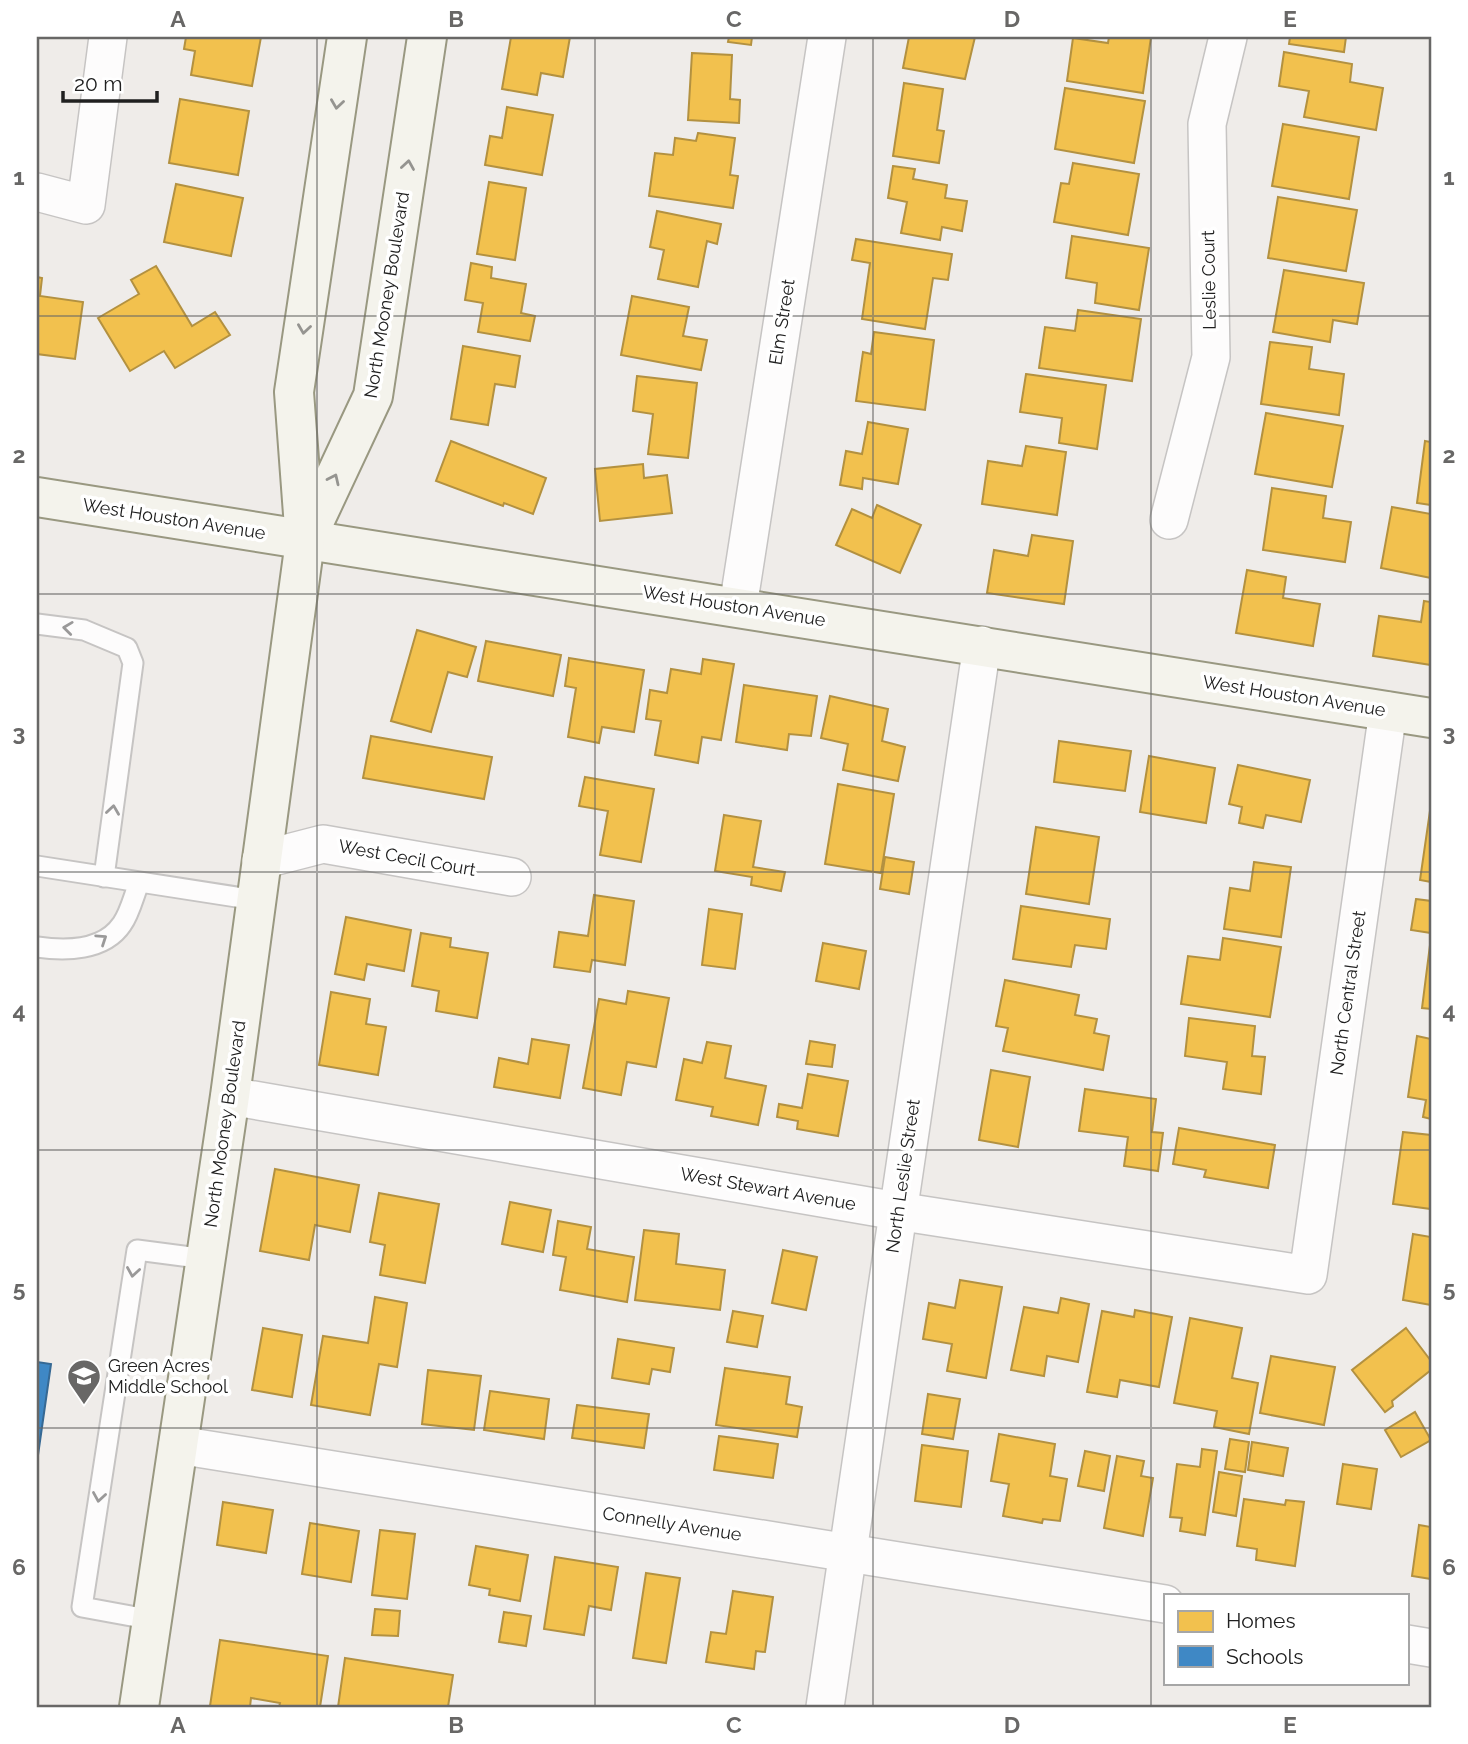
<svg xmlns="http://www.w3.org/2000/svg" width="1468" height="1744" viewBox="0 0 1468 1744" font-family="Raleway,sans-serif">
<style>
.homes{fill:#f2c14e;stroke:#b39140;stroke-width:2}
.schools{fill:#3f88c5;stroke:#366994;stroke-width:2}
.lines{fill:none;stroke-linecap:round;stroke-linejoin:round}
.lane-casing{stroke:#c6c4c3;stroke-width:23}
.street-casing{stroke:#c6c4c3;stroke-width:40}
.secondary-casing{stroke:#999881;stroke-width:42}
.lane{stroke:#fdfcfc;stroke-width:19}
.street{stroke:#fdfcfc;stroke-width:37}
.secondary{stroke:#f4f3ec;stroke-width:38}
.oneway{stroke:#959490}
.oneway2{stroke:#9a9999}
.grid{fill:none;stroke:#686766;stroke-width:2;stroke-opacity:0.55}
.labels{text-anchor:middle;stroke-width:7;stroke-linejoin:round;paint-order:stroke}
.street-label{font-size:18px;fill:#202020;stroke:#fff}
.poi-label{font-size:18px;fill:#202020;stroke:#fff;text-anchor:start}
.neatline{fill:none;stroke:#686766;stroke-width:2.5}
.grid-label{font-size:23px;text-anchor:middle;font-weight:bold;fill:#686766}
</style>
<rect width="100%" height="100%" fill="#efece9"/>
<g class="homes">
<polygon points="186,37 261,37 252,86 191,75 195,51 184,49"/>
<polygon points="511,37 570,37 563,77 541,73 537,95 502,89"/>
<polygon points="729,37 752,37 751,45 728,42"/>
<polygon points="909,37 975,37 965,79 903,68"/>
<polygon points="1109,37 1151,37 1143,93 1067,81 1073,38 1108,43"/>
<polygon points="1290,37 1346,37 1344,52 1289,44"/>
<polygon points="1284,52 1352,64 1350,82 1383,88 1376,130 1304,117 1309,91 1279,86"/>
<polygon points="692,53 732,55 730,99 740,100 739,123 688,120"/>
<polygon points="904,83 943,89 937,130 944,131 939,163 893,156"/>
<polygon points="1065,88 1145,101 1134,163 1055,149"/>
<polygon points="180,99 249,111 238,175 169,163"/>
<polygon points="507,107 553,115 542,175 485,165 490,136 502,138"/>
<polygon points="1283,124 1359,137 1349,199 1272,186"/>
<polygon points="698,133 735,138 730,175 738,176 733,208 649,196 655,153 673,155 675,138 696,141"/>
<polygon points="1073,163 1139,174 1128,235 1054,222 1061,183 1069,184"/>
<polygon points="893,166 915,169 913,179 947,185 945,198 967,201 962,231 942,227 940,240 901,233 907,202 888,198"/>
<polygon points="489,182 526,188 515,260 477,254"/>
<polygon points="176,184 243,198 231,256 164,242"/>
<polygon points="1278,197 1357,210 1346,271 1268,258"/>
<polygon points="657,211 721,224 717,244 707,241 698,287 658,279 664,250 650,247"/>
<polygon points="1072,236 1149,248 1139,310 1095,303 1097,283 1066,278"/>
<polygon points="856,239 952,254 948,280 933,278 925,329 862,319 870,263 852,260"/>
<polygon points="471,263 492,267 491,278 526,284 521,313 535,316 530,341 478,332 483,303 465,300"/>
<polygon points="156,266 192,326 215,312 230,335 175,368 164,351 130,371 98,318 139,294 131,280"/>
<polygon points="1284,270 1364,283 1357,324 1333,320 1330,342 1273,332"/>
<polygon points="37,277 42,278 40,296 83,302 75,359 37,354"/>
<polygon points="632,296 689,307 683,336 707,340 701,370 621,355"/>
<polygon points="1078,310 1141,319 1132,381 1039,368 1045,327 1075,331"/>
<polygon points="874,332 934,340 925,410 856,401 863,352 871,354"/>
<polygon points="1270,342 1312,347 1309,369 1344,374 1339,415 1261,404"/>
<polygon points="463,346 520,356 515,387 495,384 488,425 451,419"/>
<polygon points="1026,374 1106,385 1097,449 1059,443 1062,418 1020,412"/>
<polygon points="637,376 697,383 688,458 648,454 653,414 633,411"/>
<polygon points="1266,413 1343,426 1332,487 1255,474"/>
<polygon points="868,422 908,429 898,484 863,478 862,489 840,485 846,451 862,454"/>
<polygon points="451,441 546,478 533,514 504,503 503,506 436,481"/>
<polygon points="1425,441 1431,442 1431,505 1417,503"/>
<polygon points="1026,446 1066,452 1057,515 982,504 988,461 1022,466"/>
<polygon points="643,464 644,478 667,475 672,513 600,521 595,469"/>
<polygon points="1272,488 1326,496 1323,518 1351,522 1345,562 1263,550"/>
<polygon points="877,505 921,525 900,573 836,545 852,509 872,518"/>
<polygon points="1392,507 1431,514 1431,578 1381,568"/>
<polygon points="1032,535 1073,541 1064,604 987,593 994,550 1028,556"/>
<polygon points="1247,570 1286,577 1283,598 1320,604 1313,646 1236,633"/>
<polygon points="1424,601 1431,602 1431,665 1373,656 1379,616 1421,622"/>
<polygon points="417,630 476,647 467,677 448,672 431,732 391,721"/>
<polygon points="486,641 561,655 553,696 478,681"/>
<polygon points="569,658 644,670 634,732 602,727 599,743 568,737 576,688 565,686"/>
<polygon points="703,659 734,664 721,740 702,737 698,763 655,755 661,721 646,719 650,690 667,693 671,669 701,674"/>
<polygon points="744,685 817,696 811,736 789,734 787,750 736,742"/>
<polygon points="830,696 888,709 882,741 905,747 898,781 843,770 848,744 821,738"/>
<polygon points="371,736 492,757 484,799 363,778"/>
<polygon points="1059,741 1131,751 1125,791 1054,782"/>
<polygon points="1149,756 1215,768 1206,823 1140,812"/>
<polygon points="1238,765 1310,780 1301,822 1266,815 1263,828 1239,823 1242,807 1229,804"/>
<polygon points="585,777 654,789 641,862 600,855 608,811 579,806"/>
<polygon points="838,784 894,794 881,873 825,864"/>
<polygon points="1431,804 1431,882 1420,880"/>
<polygon points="724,815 761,821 753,867 785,872 781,891 751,885 752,877 715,871"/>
<polygon points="1036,827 1099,837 1089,904 1026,894"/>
<polygon points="885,857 914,862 909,894 880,889"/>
<polygon points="1254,862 1291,867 1281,937 1224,929 1230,888 1250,891"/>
<polygon points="594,895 634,901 625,965 592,960 590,972 554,967 559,932 588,936"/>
<polygon points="1416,899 1431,901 1431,933 1411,930"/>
<polygon points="1021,906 1110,919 1106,949 1075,945 1071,967 1013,959"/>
<polygon points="709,909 742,914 735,969 702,965"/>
<polygon points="346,917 411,930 404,971 367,964 364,980 335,974"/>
<polygon points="421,933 451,938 450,947 488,953 477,1018 436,1011 439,991 412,986"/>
<polygon points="1223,938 1281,947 1270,1017 1181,1004 1188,956 1220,960"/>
<polygon points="823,943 866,951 859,989 816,981"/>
<polygon points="1430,945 1431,945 1431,1009 1422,1008"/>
<polygon points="1005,980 1079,995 1075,1015 1097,1019 1094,1033 1109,1036 1103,1070 1003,1051 1008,1028 996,1026"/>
<polygon points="628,991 669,998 656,1067 627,1062 621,1095 583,1088 599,999 626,1004"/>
<polygon points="331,992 370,999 366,1024 386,1027 378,1075 319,1065"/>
<polygon points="1189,1018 1255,1026 1252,1056 1265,1057 1261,1094 1223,1089 1227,1062 1185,1056"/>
<polygon points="1417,1036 1431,1039 1431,1119 1423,1117 1426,1100 1408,1097"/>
<polygon points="532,1039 569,1045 560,1098 494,1087 499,1058 528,1064"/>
<polygon points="810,1041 835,1045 832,1067 806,1064"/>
<polygon points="707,1042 731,1046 725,1078 766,1086 758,1125 711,1116 713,1107 676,1100 684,1059 702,1063"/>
<polygon points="991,1070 1030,1077 1018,1147 979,1140"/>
<polygon points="808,1074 848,1081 838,1136 797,1129 798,1121 777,1117 779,1104 802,1108"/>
<polygon points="1085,1089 1156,1099 1152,1132 1163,1133 1158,1171 1124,1166 1128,1137 1079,1131"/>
<polygon points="1179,1128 1275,1145 1268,1188 1204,1177 1206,1170 1173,1164"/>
<polygon points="1403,1132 1431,1135 1431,1209 1393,1204"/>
<polygon points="275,1169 359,1185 350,1232 315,1225 309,1260 260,1251"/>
<polygon points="379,1193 439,1204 425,1283 380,1275 385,1245 370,1242"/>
<polygon points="510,1202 551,1210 543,1252 502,1244"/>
<polygon points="558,1221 591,1227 587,1249 634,1257 627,1302 560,1290 566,1257 553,1255"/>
<polygon points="644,1230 679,1234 676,1264 725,1270 720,1310 635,1300"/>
<polygon points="1413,1234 1431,1237 1431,1305 1403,1300"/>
<polygon points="783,1250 817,1257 806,1310 772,1303"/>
<polygon points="960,1280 1002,1287 986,1378 947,1371 952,1344 923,1339 929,1303 955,1308"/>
<polygon points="375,1297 407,1303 397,1367 379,1364 370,1415 311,1405 323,1336 368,1343"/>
<polygon points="1061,1298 1089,1304 1078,1362 1047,1356 1044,1376 1011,1370 1024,1307 1058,1313"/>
<polygon points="1135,1310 1172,1317 1159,1387 1120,1380 1117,1397 1087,1392 1102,1311 1134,1317"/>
<polygon points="733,1311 763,1316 757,1347 727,1342"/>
<polygon points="1190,1318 1242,1328 1232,1378 1258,1383 1249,1434 1214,1427 1217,1411 1174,1403"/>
<polygon points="263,1328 302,1335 292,1397 252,1390"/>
<polygon points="1406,1328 1431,1361 1431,1370 1392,1401 1393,1406 1385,1412 1352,1370"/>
<polygon points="618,1339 674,1348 670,1372 652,1369 649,1384 612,1378"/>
<polygon points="1271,1356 1335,1367 1324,1425 1260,1413"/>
<polygon points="725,1368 790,1377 786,1404 802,1407 797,1437 716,1425"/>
<polygon points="428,1370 481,1376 474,1430 422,1424"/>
<polygon points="490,1391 549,1399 544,1439 484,1430"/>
<polygon points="928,1394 960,1399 953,1439 922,1434"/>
<polygon points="577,1405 649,1414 644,1448 572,1438"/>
<polygon points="1415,1412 1431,1440 1401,1457 1385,1430"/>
<polygon points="999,1434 1055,1444 1050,1476 1067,1479 1060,1521 1043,1519 1042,1523 1003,1516 1009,1484 991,1481"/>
<polygon points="719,1436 778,1444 773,1478 714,1470"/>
<polygon points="1230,1439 1249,1442 1245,1472 1225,1469"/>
<polygon points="1252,1442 1288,1448 1283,1476 1248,1470"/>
<polygon points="922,1445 968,1451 961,1507 915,1501"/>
<polygon points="1202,1449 1217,1451 1205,1535 1180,1531 1182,1518 1170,1517 1177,1464 1200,1467"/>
<polygon points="1085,1451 1110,1456 1104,1491 1078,1486"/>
<polygon points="1117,1456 1144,1461 1141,1476 1153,1478 1143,1536 1104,1528"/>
<polygon points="1343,1464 1377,1469 1371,1509 1337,1504"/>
<polygon points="1219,1472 1242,1476 1236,1516 1213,1512"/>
<polygon points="1244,1499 1285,1505 1286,1500 1304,1502 1295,1566 1256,1560 1257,1549 1237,1546"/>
<polygon points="223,1502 273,1510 266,1553 217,1545"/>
<polygon points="310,1523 359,1531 351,1582 302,1574"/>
<polygon points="1419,1525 1431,1527 1431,1579 1412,1576"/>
<polygon points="380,1530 415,1534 407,1599 372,1595"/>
<polygon points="476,1546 528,1555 520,1601 489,1595 490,1589 469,1585"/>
<polygon points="555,1557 618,1567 611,1610 589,1606 584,1635 544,1629"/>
<polygon points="646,1573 680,1578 666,1663 633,1658"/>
<polygon points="733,1591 773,1597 765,1652 756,1651 754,1669 706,1662 711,1632 726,1634"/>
<polygon points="375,1609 400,1611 398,1636 372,1635"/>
<polygon points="504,1612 531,1616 526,1646 499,1642"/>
<polygon points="220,1640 328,1656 320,1707 279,1707 280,1703 251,1698 250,1707 210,1706"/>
<polygon points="345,1658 453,1675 448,1707 338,1707"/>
</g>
<polygon class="schools" points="37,1362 51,1364 37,1462"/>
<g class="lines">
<g class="lane-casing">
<g id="lane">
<polyline points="37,624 84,630 127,648 133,663 104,877"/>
<polyline points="37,866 256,900"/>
<path d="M 37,947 C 65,951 104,951 122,924 C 130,913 134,895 139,883"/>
<polyline points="153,1620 82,1607 137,1250 206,1259"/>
</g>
</g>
<g class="street-casing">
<g id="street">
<polyline points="37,192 86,205 108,37"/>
<polyline points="1169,520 1211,357 1207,124 1228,37"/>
<polyline points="738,607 827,37"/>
<polyline points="261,860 323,844 512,877"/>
<polyline points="230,1096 897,1211 1308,1275 1388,711"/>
<polyline points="178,1445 1165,1604"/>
<polyline points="1407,1644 1431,1648"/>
<polyline points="825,1707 982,645"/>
</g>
</g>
<g class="secondary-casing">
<g id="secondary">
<polyline points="37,497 1431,718"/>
<polyline points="306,539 373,396 427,37"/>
<polyline points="139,1707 230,1096 305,541 294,392 347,37"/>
</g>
</g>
<use href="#lane" class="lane"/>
<use href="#street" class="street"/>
<use href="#secondary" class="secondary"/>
</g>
<defs><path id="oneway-chevron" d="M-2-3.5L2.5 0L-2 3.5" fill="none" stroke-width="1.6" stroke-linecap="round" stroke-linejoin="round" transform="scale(1.75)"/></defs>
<g class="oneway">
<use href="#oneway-chevron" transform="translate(337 104) rotate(98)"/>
<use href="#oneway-chevron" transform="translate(408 165) rotate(-81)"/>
<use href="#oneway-chevron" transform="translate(304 329) rotate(98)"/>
<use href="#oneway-chevron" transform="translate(334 479) rotate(-65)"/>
</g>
<g class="oneway2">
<use href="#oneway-chevron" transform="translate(68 628) rotate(-173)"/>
<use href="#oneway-chevron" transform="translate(113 810) rotate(-82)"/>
<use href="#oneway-chevron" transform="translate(102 939) rotate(-34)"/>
<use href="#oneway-chevron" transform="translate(133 1272) rotate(99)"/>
<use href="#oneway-chevron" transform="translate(99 1497) rotate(99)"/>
</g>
<path class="grid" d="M 317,37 L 317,1707M 595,37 L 595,1707M 873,37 L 873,1707M 1151,37 L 1151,1707M 37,316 L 1431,316M 37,594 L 1431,594M 37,872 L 1431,872M 37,1150 L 1431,1150M 37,1428 L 1431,1428"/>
<defs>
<g id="school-pin" transform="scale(1.75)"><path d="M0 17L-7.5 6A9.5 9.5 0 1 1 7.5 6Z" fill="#686766" stroke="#fff"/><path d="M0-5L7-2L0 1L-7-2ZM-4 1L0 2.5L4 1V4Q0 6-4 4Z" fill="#fff"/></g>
</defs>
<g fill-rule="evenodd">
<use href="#school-pin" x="84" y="1376"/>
</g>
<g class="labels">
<g class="street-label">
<text transform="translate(1209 280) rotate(-91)" y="6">Leslie Court</text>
<text transform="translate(387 295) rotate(-81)" y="6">North Mooney Boulevard</text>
<text transform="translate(782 322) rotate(-81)" y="6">Elm Street</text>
<text transform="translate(174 519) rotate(9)" y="6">West Houston Avenue</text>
<text transform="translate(734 606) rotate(9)" y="6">West Houston Avenue</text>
<text transform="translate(1294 696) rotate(9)" y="6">West Houston Avenue</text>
<text transform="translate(407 858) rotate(10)" y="6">West Cecil Court</text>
<text transform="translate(1348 993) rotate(-82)" y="6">North Central Street</text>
<text transform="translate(225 1124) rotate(-82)" y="6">North Mooney Boulevard</text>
<text transform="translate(903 1176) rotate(-82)" y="6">North Leslie Street</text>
<text transform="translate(768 1189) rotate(10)" y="6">West Stewart Avenue</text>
<text transform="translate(672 1524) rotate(9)" y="6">Connelly Avenue</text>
</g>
<g class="poi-label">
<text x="108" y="1372">Green Acres<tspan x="108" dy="21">Middle School</tspan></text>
</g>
</g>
<rect width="1468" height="1744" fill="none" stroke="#ffffff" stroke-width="77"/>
<rect x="1164" y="1594" width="245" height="91" fill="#ffffff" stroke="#a6a6a6" stroke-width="2"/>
<rect x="1178" y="1611" width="35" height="21" fill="#f2c14e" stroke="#a6a6a6" stroke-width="2"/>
<text x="1226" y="1628" font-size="21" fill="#202020">Homes</text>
<rect x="1178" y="1646" width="35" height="21" fill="#3f88c5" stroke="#a6a6a6" stroke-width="2"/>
<text x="1226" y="1664" font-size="21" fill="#202020">Schools</text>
<path d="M63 91v10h94v-10" fill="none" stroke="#202020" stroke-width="3.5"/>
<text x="74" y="91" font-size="21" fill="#202020" stroke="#ffffff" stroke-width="5" paint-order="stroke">20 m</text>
<rect x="38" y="38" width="1392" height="1668" class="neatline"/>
<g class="grid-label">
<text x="178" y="27">A</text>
<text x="456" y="27">B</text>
<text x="734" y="27">C</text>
<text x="1012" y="27">D</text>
<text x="1290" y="27">E</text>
<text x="19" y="185">1</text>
<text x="1449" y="185">1</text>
<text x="19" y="463">2</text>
<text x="1449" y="463">2</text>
<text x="19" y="741">3</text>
<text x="1449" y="741">3</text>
<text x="19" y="1019">4</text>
<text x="1449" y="1019">4</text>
<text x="19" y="1297">5</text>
<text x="1449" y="1297">5</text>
<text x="19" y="1575">6</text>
<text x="1449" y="1575">6</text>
<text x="178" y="1733">A</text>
<text x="456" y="1733">B</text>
<text x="734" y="1733">C</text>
<text x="1012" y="1733">D</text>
<text x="1290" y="1733">E</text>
</g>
</svg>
